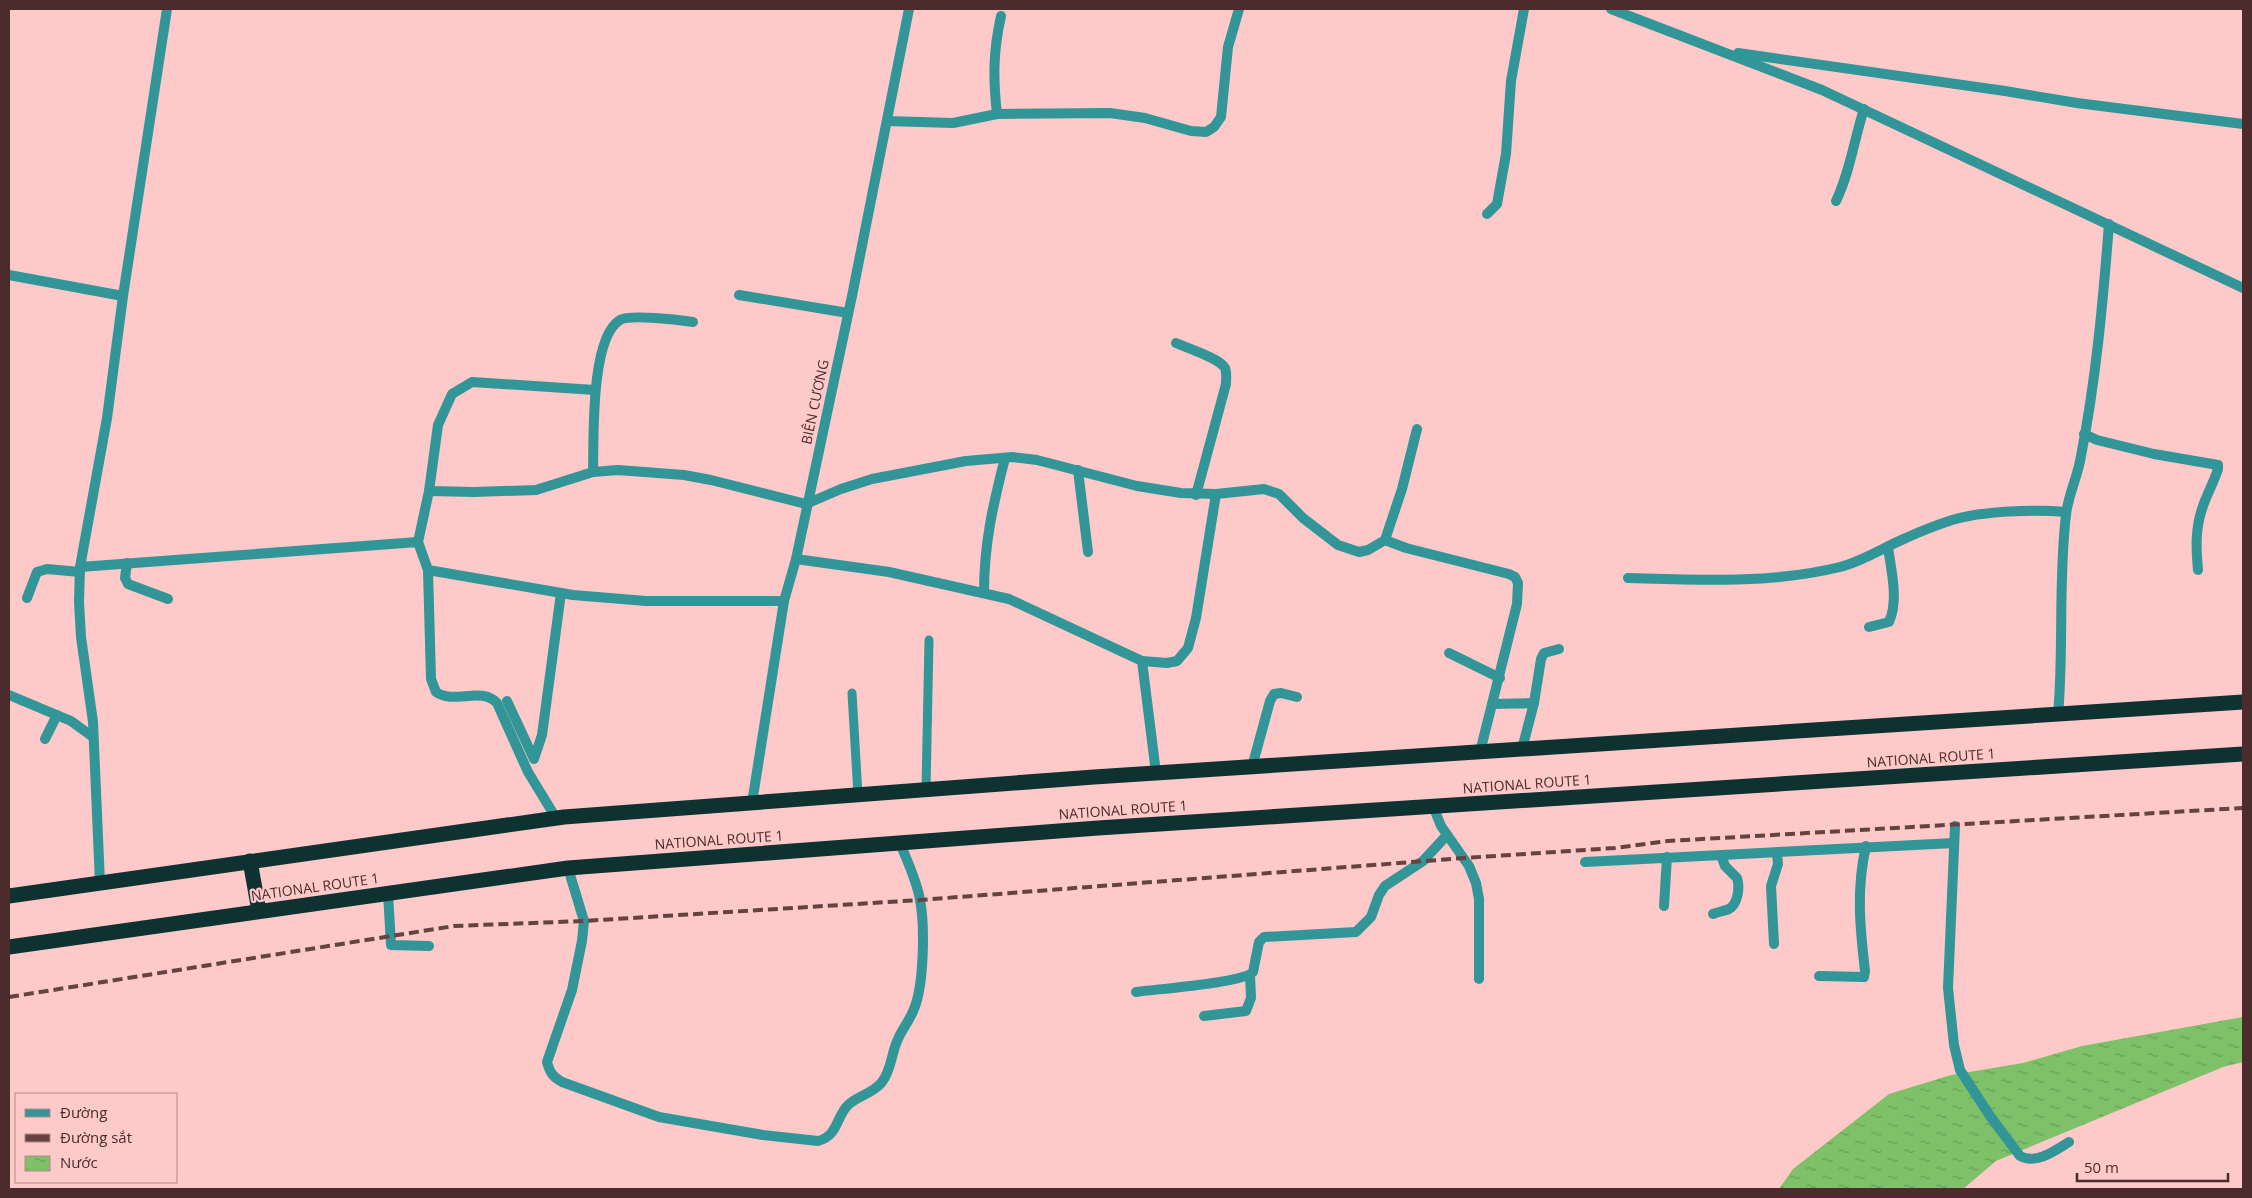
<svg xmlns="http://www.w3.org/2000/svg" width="2252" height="1198" viewBox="0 0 2252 1198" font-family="'Open Sans',sans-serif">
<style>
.water{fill:url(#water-ripples)}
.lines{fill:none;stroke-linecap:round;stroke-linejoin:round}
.lane{stroke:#329598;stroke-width:9}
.street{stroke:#329598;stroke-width:10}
.highway{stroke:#0e3132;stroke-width:15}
.rail{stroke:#664243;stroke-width:4;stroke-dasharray:10 5;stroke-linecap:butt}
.labels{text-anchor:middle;stroke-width:4.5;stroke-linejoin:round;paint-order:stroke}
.street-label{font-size:14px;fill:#4c2b2c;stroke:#fdc9c9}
</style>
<defs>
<pattern id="water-ripples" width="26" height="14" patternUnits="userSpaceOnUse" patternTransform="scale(1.25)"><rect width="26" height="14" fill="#7ec169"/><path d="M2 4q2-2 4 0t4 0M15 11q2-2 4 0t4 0" fill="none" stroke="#699d57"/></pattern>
</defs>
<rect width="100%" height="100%" fill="#fdc9c9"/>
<polygon class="water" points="2243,1017 2243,1062 2223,1067 1996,1161 1963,1189 1779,1189 1793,1169 1889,1094 1951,1075 2023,1063 2082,1046"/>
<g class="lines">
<g class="lane">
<polyline points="852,693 858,795"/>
<polyline points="926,789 929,640"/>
</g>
<g class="street">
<polyline points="1611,9 1822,90 2243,288"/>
<path d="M 1001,16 C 993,52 993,79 997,114 L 1110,113 L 1145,118 L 1191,131 L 1206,132 L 1214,127 L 1221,117 L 1228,47 L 1239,9"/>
<polyline points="1738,53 2005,91 2077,103 2243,124"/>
<polyline points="887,121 953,123 997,114"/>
<path d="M 1836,201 C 1850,172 1854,140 1864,109"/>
<polyline points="1487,214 1497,204 1506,154 1511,81 1524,9"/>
<polyline points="9,275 123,296"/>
<polyline points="739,295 848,313"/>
<path d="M 1176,343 C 1187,348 1219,358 1225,368 C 1227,373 1226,378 1226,384 L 1196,495"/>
<path d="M 2084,434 L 2097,440 L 2154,454 L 2218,465 L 2218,469 C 2214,482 2207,494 2203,506 C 2195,528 2196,548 2198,570"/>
<polyline points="1078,470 1088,552"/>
<path d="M 593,472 C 594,440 590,338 620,320 C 630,314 679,320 693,322"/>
<polyline points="429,491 474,492 536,490 593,472 618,470 684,475 711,480 806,504 841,489 872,479 966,461 1012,457 1037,460 1137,486 1181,493 1216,494 1264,489 1279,494 1303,518 1338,545 1359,552 1368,550 1385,540 1402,489 1417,429"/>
<polyline points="1385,540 1406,548 1509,574 1515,577 1518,583 1517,604 1480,752"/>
<polyline points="418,542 429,491 438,425 452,394 472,382 595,390"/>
<polyline points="796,559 889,572 1009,599 1142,661 1156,773"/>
<polyline points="127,563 125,578 128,584 168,599"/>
<polyline points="80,567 418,542 428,570 573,595 646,601 784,601"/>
<path d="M 428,570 L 431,679 L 436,692 C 454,705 481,686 497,703 L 528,772 L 556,818"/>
<path d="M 1628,578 C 1698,580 1771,584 1840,567 C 1864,561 1884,547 1906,538 C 1921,531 1937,525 1952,520 C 1982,511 2035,509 2066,512"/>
<path d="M 984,593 C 984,543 993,505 1005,458"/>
<polyline points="27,598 37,572 47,569 80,572"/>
<path d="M 1869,627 L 1889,622 C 1899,600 1891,570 1888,547"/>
<polyline points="1449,653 1500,678"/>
<polyline points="1142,661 1167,663 1177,661 1188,648 1196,618 1216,494"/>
<polyline points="9,695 71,721 93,737"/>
<polyline points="507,701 534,759 542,735 561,593"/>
<polyline points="1534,703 1541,659 1544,653 1559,649"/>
<polyline points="1493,704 1534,703 1522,749"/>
<path d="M 2058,715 C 2064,648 2058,581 2066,515 C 2068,495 2078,476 2081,456 C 2096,380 2103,301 2109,224"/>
<polyline points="45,739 57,715"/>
<polyline points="1252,767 1270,701 1274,694 1281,693 1297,697"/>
<polyline points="752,803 784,601 796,559 852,296 909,9"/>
<polyline points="1433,806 1441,826 1469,866 1476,883 1479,899 1479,979"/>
<path d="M 1955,826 L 1948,988 L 1954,1045 L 1960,1070 L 1990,1116 L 2020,1156 C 2036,1165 2056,1150 2069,1142"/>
<polyline points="1585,862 1954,843"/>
<path d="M 568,868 L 584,921 L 582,941 L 572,990 L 547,1062 C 550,1073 553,1077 562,1082 L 659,1117 L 763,1135 L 818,1141 C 838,1136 836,1117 848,1105 C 858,1095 873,1094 882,1082 C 892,1069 891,1053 898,1039 C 902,1029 910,1020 914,1009 C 924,985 925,926 920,900 C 917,881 907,861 900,843"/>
<polyline points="100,883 93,722 81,637 79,602 80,567 107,418 123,296 167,9"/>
<polyline points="388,893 391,945 429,946"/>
<polyline points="1664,906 1667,857"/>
<path d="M 1713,914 C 1718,912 1724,911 1729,909 C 1738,904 1740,887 1737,878 L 1725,866 L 1721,855"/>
<polyline points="1774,944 1771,886 1778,864 1777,852"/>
<path d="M 1819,976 L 1864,977 L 1865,971 C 1860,928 1856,889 1866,846"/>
<path d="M 1136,992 C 1156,989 1243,983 1253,972 L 1259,942 L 1264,937 L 1356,932 L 1371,917 L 1379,895 L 1385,886 L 1423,861 L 1447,835"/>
<polyline points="1204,1016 1246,1011 1251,998 1250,975"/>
</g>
<g class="highway">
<polyline points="250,861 259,911"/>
<polyline points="9,896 564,817 1094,777 2243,702"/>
<polyline points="9,947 568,868 1098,828 2243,754"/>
</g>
<polyline class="rail" points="9,997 454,926 584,921 920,900 1464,858 1615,848 1668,841 2243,808"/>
</g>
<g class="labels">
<g class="street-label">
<text transform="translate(815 402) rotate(-78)" y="5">BIÊN CƯƠNG</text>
<text transform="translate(1931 758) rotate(-4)" y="5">NATIONAL ROUTE 1</text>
<text transform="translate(1527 784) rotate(-4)" y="5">NATIONAL ROUTE 1</text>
<text transform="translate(1123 810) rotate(-4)" y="5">NATIONAL ROUTE 1</text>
<text transform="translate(719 840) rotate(-4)" y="5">NATIONAL ROUTE 1</text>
<text transform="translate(315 887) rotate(-8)" y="5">NATIONAL ROUTE 1</text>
</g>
</g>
<rect width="2252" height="1198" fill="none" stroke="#4c2b2c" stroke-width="20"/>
<rect x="15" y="1093" width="162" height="90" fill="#fdc9c9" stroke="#b68a8a"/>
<rect x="25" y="1109" width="25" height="8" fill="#329598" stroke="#b68a8a"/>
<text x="60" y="1118" font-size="15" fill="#4c2b2c">Đường</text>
<rect x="25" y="1134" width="25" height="8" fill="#664243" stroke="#b68a8a"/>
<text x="60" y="1143" font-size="15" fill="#4c2b2c">Đường sắt</text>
<rect x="25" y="1156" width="25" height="15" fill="url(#water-ripples)" stroke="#b68a8a"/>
<text x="60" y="1168" font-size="15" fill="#4c2b2c">Nước</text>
<path d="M2077 1173v8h151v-8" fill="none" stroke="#4c2b2c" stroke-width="2.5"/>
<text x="2084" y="1173" font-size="15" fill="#4c2b2c" stroke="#fdc9c9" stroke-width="4" paint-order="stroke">50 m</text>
</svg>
